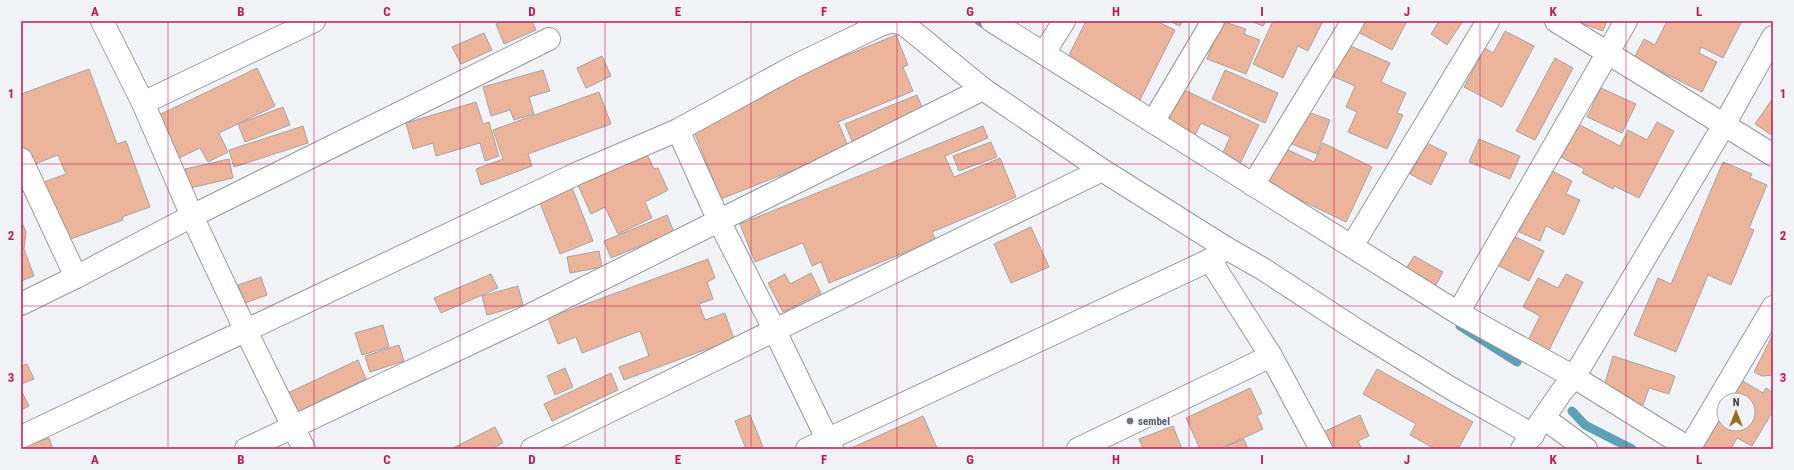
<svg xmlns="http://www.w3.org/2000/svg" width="1794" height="470" viewBox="0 0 1794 470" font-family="'Roboto Condensed',sans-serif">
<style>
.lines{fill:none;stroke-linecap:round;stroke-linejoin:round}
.stream{stroke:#5ea0b5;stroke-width:9}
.building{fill:#ecb49a;stroke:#a7a4a2}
.minor-casing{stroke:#97989b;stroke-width:24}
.tertiary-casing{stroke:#97989b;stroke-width:24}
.minor{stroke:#fff;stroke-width:22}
.tertiary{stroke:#fff;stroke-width:22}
.grid{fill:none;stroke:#c2185b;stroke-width:1;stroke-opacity:0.55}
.worship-dot{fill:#6b7280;stroke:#f1f2f6;stroke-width:1.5}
.labels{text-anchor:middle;stroke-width:3;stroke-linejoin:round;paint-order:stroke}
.worship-label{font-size:11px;font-weight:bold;fill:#5b616d;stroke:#f1f2f6;text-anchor:start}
.neatline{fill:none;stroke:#c2185b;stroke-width:1.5}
.grid-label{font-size:13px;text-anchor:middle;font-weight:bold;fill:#c2185b}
</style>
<rect width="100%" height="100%" fill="#f1f2f6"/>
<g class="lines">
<g class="stream">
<polyline points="979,21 992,29"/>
<polyline points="1460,326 1517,362"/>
<polyline points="1572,411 1585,425 1632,449"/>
</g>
</g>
<g class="building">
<polygon points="503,21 532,21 536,30 504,44 496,24"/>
<polygon points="1086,21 1156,21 1175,30 1137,106 1114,95 1118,86 1066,61"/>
<polygon points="1169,21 1182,21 1180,26"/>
<polygon points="1222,21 1246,29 1244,34 1260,40 1246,74 1207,59"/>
<polygon points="1251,21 1266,21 1263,26"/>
<polygon points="1273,21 1323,21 1308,51 1298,46 1283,78 1253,64"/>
<polygon points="1363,21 1407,21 1392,50 1358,32"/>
<polygon points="1439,21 1463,21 1447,45 1431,34"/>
<polygon points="1575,21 1607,21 1603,31"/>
<polygon points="1667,21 1742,21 1723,58 1701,47 1699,53 1717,62 1702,92 1634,58 1644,39 1655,45"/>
<polygon points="1505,31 1534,46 1502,107 1464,87 1485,48 1493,53"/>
<polygon points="484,33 492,50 461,64 452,47"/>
<polygon points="896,35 908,65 903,67 913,91 838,122 849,148 721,199 689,119"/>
<polygon points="1346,44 1390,63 1381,82 1406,93 1397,113 1403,115 1387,149 1348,132 1357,112 1346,107 1355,86 1332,76"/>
<polygon points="602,56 611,76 586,88 577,68"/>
<polygon points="1555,58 1573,68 1535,140 1516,131"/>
<polygon points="257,68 275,106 219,133 228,152 208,162 200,148 179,158 159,115"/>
<polygon points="89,69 117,144 126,141 150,207 122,217 123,220 65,241 44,182 66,174 58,155 27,167 21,151 21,94"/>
<polygon points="543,70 550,91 529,97 534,114 514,120 510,110 491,116 483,87"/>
<polygon points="1225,70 1278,93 1265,123 1212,99"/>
<polygon points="1601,88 1636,104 1622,133 1587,117"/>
<polygon points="1182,89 1259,125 1239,166 1221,157 1230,137 1201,123 1195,135 1167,122"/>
<polygon points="599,92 611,124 528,154 532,166 481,185 476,169 503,159 493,130"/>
<polygon points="917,95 924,112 852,141 845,124"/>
<polygon points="1773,98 1773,136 1755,124"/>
<polygon points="476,102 483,124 489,122 499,156 485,161 480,143 436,156 433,143 413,149 406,123"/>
<polygon points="283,107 290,125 245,142 238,124"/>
<polygon points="1305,111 1330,120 1317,154 1292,144"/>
<polygon points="1657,122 1674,131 1639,198 1614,186 1613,189 1582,173 1584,169 1561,157 1578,124 1620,146 1628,130 1647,140"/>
<polygon points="303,126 308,143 234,167 229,150"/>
<polygon points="983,126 988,138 945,156 954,177 1000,158 1016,197 932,232 936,240 829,283 821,262 812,266 803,243 755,262 740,224"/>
<polygon points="1479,139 1520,156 1510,179 1469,162"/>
<polygon points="991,142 997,157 959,171 953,156"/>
<polygon points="1323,143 1372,167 1346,222 1267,184 1284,148 1314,162"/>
<polygon points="1427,143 1447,153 1431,185 1410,174"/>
<polygon points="644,148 654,169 658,168 668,190 645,202 652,218 618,234 605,207 591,214 576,181"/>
<polygon points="229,159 233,178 190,188 185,169"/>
<polygon points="1723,162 1752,174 1750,178 1767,185 1749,228 1754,230 1731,285 1708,275 1676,352 1634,335 1658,278 1671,284"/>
<polygon points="1548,169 1572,181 1566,194 1580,200 1564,235 1546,226 1540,241 1519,232"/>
<polygon points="571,185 593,241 560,254 538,198"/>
<polygon points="667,215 674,232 611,258 604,241"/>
<polygon points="21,220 26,232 24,249 34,276 21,281"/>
<polygon points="1031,227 1049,267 1011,283 994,244"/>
<polygon points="1512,235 1544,251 1529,281 1497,265"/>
<polygon points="599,251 602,267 570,273 567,257"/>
<polygon points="1414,256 1443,272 1436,285 1406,269"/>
<polygon points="708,259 715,278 707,282 713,299 699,304 705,320 725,313 734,339 624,380 619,367 649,356 640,331 582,353 576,337 558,344 548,318"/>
<polygon points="811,273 821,293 783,312 768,283 785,274 790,284"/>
<polygon points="491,274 498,288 441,313 434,298"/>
<polygon points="1566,274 1583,282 1546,356 1525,346 1540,316 1523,307 1538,278 1558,288"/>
<polygon points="261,277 267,295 245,303 238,285"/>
<polygon points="518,286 523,305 487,315 482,296"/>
<polygon points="383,325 389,347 362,355 355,333"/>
<polygon points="1773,334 1773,375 1762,376 1754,372"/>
<polygon points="399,345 404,361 370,372 365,356"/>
<polygon points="1613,356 1675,376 1669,394 1649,388 1643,405 1602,393"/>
<polygon points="358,360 366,379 297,412 288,393"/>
<polygon points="27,364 34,379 21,384 21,366"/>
<polygon points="565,368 573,387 555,395 547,376"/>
<polygon points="1377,369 1473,422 1458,449 1435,449 1410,435 1416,424 1363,394"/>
<polygon points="611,373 618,390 552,421 544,404"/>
<polygon points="1741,380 1763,393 1766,388 1773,393 1773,411 1752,446 1737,438 1731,449 1705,449 1701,447 1724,409 1724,424 1748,424 1748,400 1729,400"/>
<polygon points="1250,388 1262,413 1257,416 1263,429 1219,449 1200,449 1186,418"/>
<polygon points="21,390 29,406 21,410"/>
<polygon points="750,415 763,447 757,449 746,449 735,421"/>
<polygon points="1360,415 1369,436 1358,441 1362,449 1331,449 1323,432"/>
<polygon points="923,416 937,448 933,449 849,449"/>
<polygon points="1173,426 1182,449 1143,449 1139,439"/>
<polygon points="495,427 503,443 491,449 451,449"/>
<polygon points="49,438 53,449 21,449 21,448"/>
<polygon points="1244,439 1248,449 1227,449 1226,446"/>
</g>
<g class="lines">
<g class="minor-casing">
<g id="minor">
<polyline points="102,21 143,103 192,216 246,331 304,449"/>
<polyline points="992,21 1458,313 1574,377 1690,449"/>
<polyline points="1556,21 1773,155"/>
<polyline points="1044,53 1064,21"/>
<polyline points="143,103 314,21"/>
<polyline points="1153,122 1213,21"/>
<polyline points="678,130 719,221 775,331 832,449"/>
<polyline points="21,159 76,277"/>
<polyline points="1253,185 1353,21"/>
<polyline points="1352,246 1488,21"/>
<polyline points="1210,260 1271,356 1321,449"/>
<polyline points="21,304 76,277 192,216 549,39"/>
<polyline points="1458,313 1626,21"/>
<polyline points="1544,418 1586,449"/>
<polyline points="21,437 578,173 678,130 793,67 880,25 892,21 905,25 983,89 1102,170 1226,248 1263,269 1358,331 1452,389 1533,435"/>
<polyline points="246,449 520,320 983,89"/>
<polyline points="532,449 1102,170"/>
<polyline points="807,449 1210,260 1226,248"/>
<polyline points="1078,449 1271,356"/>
<polyline points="1689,449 1773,307"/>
</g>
</g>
<g class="tertiary-casing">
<polyline id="tertiary" points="1522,449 1562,391 1574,377 1724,125 1773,37"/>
</g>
<use href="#minor" class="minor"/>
<use href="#tertiary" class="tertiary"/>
</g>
<path class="grid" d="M 168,21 L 168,449M 314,21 L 314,449M 460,21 L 460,449M 605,21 L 605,449M 751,21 L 751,449M 897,21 L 897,449M 1043,21 L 1043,449M 1189,21 L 1189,449M 1334,21 L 1334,449M 1480,21 L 1480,449M 1626,21 L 1626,449M 21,164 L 1773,164M 21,306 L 1773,306"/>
<circle class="worship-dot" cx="1130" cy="421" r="4"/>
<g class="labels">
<g class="worship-label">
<text x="1138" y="425">sembel</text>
</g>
</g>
<rect width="1794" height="470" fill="none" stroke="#f1f2f6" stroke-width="44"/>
<g transform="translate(1736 412)"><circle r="19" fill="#f1f2f6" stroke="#a7a8ab"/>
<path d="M0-3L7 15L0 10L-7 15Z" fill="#976b19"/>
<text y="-6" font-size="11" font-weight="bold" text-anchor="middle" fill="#39393b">N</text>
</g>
<rect x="22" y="22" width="1750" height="426" class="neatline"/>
<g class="grid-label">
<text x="95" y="16">A</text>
<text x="241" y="16">B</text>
<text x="387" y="16">C</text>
<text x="532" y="16">D</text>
<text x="678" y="16">E</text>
<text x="824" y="16">F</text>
<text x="970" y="16">G</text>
<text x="1116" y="16">H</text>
<text x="1262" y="16">I</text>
<text x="1407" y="16">J</text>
<text x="1553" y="16">K</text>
<text x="1699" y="16">L</text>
<text x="11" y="98">1</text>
<text x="1783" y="98">1</text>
<text x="11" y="240">2</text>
<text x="1783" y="240">2</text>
<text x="11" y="382">3</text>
<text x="1783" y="382">3</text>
<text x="95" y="464">A</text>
<text x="241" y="464">B</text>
<text x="387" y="464">C</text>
<text x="532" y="464">D</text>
<text x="678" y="464">E</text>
<text x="824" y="464">F</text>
<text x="970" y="464">G</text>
<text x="1116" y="464">H</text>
<text x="1262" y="464">I</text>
<text x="1407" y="464">J</text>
<text x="1553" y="464">K</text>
<text x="1699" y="464">L</text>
</g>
</svg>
